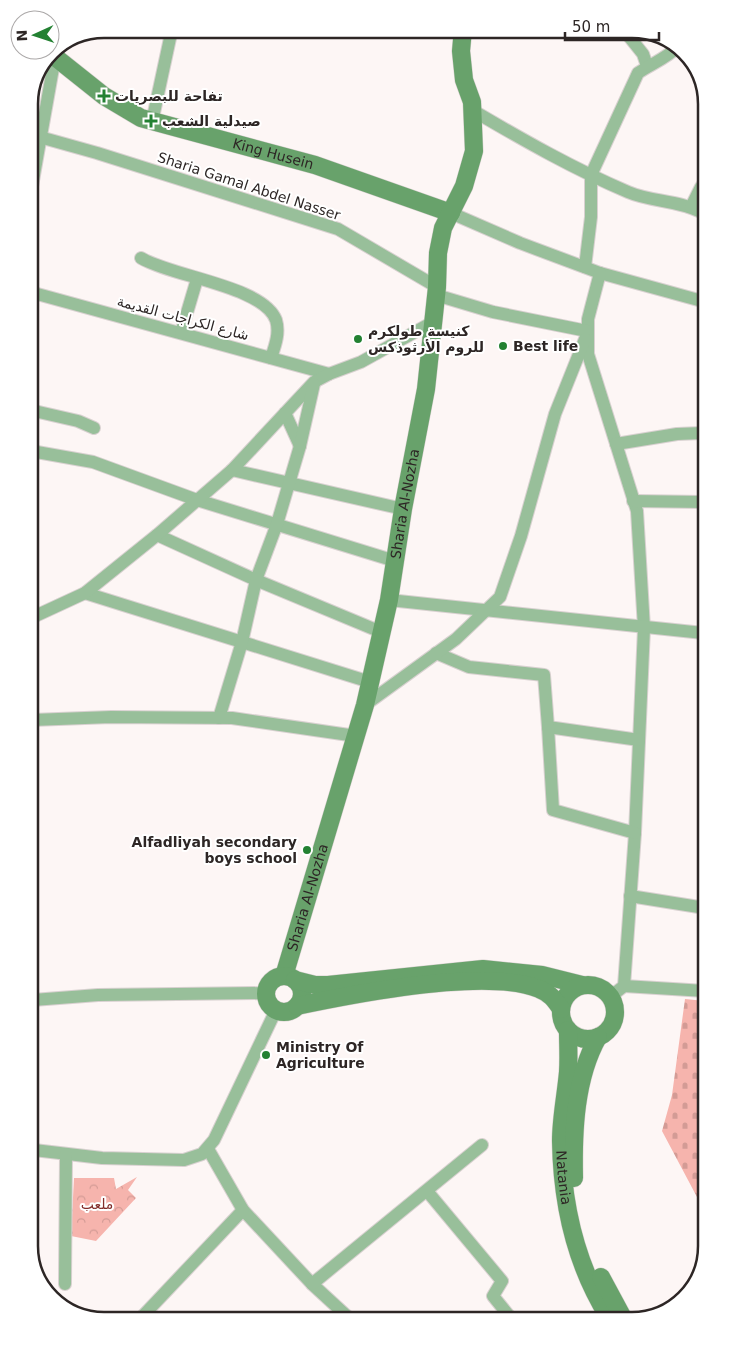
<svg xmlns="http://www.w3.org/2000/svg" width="735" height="1350" viewBox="0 0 735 1350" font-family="'DejaVu Sans',Vazirmatn,sans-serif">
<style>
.cemetery{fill:url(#cemetery-stones)}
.park{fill:url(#park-crowns)}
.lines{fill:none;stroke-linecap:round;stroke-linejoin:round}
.street-casing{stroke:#d8d1d0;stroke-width:14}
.secondary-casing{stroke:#d8d1d0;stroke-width:19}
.street{stroke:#98bf9a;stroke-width:12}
.secondary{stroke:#68a26b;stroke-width:18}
.poi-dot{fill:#238132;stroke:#fff;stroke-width:2}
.labels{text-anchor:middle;stroke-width:4;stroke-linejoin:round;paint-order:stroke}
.poi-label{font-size:14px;font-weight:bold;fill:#2d2625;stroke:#fff;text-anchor:start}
.street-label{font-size:14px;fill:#2d2625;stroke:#fff}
.park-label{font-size:14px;fill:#822d2a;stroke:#fff}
.rim{fill:none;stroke:#2d2625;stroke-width:2.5}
</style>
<defs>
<pattern id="cemetery-stones" width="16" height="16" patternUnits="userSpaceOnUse" patternTransform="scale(1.25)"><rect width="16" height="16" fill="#f6b4ad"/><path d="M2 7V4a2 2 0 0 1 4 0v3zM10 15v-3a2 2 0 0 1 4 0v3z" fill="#d39b95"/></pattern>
<pattern id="park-crowns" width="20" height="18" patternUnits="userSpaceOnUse" patternTransform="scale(1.25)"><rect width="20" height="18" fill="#f6b4ad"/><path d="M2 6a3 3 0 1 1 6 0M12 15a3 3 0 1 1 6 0" fill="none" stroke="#d39b95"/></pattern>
</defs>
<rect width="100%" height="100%" fill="#fdf6f5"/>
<polygon class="cemetery" points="685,999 705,1001 706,1214 662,1131 672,1095"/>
<polygon class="park" points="137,1177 128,1190 136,1198 96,1241 71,1236 74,1178 114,1178 116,1189"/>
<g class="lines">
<g class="street-casing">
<g id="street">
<polyline points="623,29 643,54 647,66"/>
<path d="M 472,110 C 523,140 574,169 628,192 C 651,202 678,200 701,212"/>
<polyline points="152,122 172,29"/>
<polyline points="29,134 97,153 338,229 437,287"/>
<polyline points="29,203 55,57"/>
<polyline points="691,207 701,187"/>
<polyline points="451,213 520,243 600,273 702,301"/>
<path d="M 141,258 C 173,277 263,286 276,320 C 280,333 275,346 271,358"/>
<path d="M 585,267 L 591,217 L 591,175 L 638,73 C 651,64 669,57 678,46"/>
<polyline points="600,273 588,319 588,354 637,511 644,628 635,833 624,986 610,997"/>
<polyline points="30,292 329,374"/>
<polyline points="436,295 493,312 587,331"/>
<polyline points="181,333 197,279"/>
<polyline points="30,410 78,421 94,428"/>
<polyline points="285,413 300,446"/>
<polyline points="616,444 677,434 702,433"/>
<polyline points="31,451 93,462 197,500 395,561"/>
<polyline points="232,470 403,509"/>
<polyline points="633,501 703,502"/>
<polyline points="157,535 256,580 381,632"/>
<polyline points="85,593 370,682"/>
<polyline points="389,600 703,633"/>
<polyline points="31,618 85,593 157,535 232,470 314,382 329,374 361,362 433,322"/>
<polyline points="436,653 469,667 544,675 548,727 639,740"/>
<polyline points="365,705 456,639 500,597 521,536 555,414 585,339"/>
<polyline points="219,718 242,642 256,580 277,524 300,446 314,384"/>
<polyline points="32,720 111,717 232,718 356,736"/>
<polyline points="548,727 553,810 635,833"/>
<polyline points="630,896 705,908"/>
<polyline points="624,986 705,991"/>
<polyline points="33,1000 98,995 266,993"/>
<polyline points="208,1149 243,1210 312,1284 350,1319"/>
<polyline points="34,1150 102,1158 184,1160 202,1154 214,1140 276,1010"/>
<polyline points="427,1191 502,1281 493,1296 510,1317"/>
<polyline points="65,1284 66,1154"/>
<polyline points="312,1284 482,1145"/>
<polyline points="138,1321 243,1210"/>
</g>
</g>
<g class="secondary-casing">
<g id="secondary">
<path id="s1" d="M 50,53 L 104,96 L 141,118 L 315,165 L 451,213"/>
<path id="s2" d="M 284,976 L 365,705 L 389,600 L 403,509 L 426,389 L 437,287 L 438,253 L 443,228 L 464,186 L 474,151 L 472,102 L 464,80 L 461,51 L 463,29"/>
<circle cx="284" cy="994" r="18"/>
<polyline points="295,980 315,985 328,985 483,969 542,975 582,985"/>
<circle cx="588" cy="1012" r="27"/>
<path d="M 297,1006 C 354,994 487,968 539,989 C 550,993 555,1000 561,1009"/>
<path id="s3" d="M 568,1030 C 568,1044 569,1058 568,1072 C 566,1095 561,1118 561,1141 C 562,1203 575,1263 608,1316"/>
<path d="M 574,1178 C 573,1131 575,1078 598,1037"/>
<polyline points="601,1277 622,1316"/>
</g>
</g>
<use href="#street" class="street"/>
<use href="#secondary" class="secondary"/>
</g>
<g class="poi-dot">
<path d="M101.5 88.5h5v5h5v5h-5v5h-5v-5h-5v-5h5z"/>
<path d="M148.5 113.5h5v5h5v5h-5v5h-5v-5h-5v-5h5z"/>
<circle cx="358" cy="339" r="5"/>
<circle cx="503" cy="346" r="5"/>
<circle cx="307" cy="850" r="5"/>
<circle cx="266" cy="1055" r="5"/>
</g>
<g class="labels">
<g class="poi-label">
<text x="115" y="101">تفاحة للبصريات</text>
<text x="162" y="126">صيدلية الشعب</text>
<text x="368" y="336">كنيسة طولكرم<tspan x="368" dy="16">للروم الأرثوذكس</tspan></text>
<text x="513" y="351">Best life</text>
<text x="297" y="847" text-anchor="end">Alfadliyah secondary<tspan x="297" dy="16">boys school</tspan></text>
<text x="276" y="1052">Ministry Of<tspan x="276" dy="16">Agriculture</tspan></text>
</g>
<g class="street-label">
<text dy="5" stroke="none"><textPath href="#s1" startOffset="249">King Husein</textPath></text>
<text transform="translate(249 186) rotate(18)" y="5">Sharia Gamal Abdel Nasser</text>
<text transform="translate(183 318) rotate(15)" y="5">شارع الكراجات القديمة</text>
<text dy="5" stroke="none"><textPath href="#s2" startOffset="488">Sharia Al-Nozha</textPath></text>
<text dy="5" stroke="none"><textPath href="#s2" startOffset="82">Sharia Al-Nozha</textPath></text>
<text dy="5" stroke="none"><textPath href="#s3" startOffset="148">Natania</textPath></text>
</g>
<g class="park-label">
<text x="97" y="1209">ملعب</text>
</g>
</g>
<path d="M0 0H735V1350H0ZM104 38H632A66 66 0 0 1 698 104V1246A66 66 0 0 1 632 1312H104A66 66 0 0 1 38 1246V104A66 66 0 0 1 104 38Z" fill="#fff" fill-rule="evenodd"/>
<path class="rim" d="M104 38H632A66 66 0 0 1 698 104V1246A66 66 0 0 1 632 1312H104A66 66 0 0 1 38 1246V104A66 66 0 0 1 104 38Z"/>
<g transform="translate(35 35) rotate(267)"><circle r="24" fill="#ffffff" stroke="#aba8a8"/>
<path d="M0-4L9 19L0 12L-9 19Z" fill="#238132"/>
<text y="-8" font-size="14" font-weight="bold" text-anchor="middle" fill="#2d2625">N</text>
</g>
<path d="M565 32v8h94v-8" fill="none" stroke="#2d2625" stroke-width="2.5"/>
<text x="572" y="32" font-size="15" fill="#2d2625" stroke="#ffffff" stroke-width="4" paint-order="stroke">50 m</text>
</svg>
